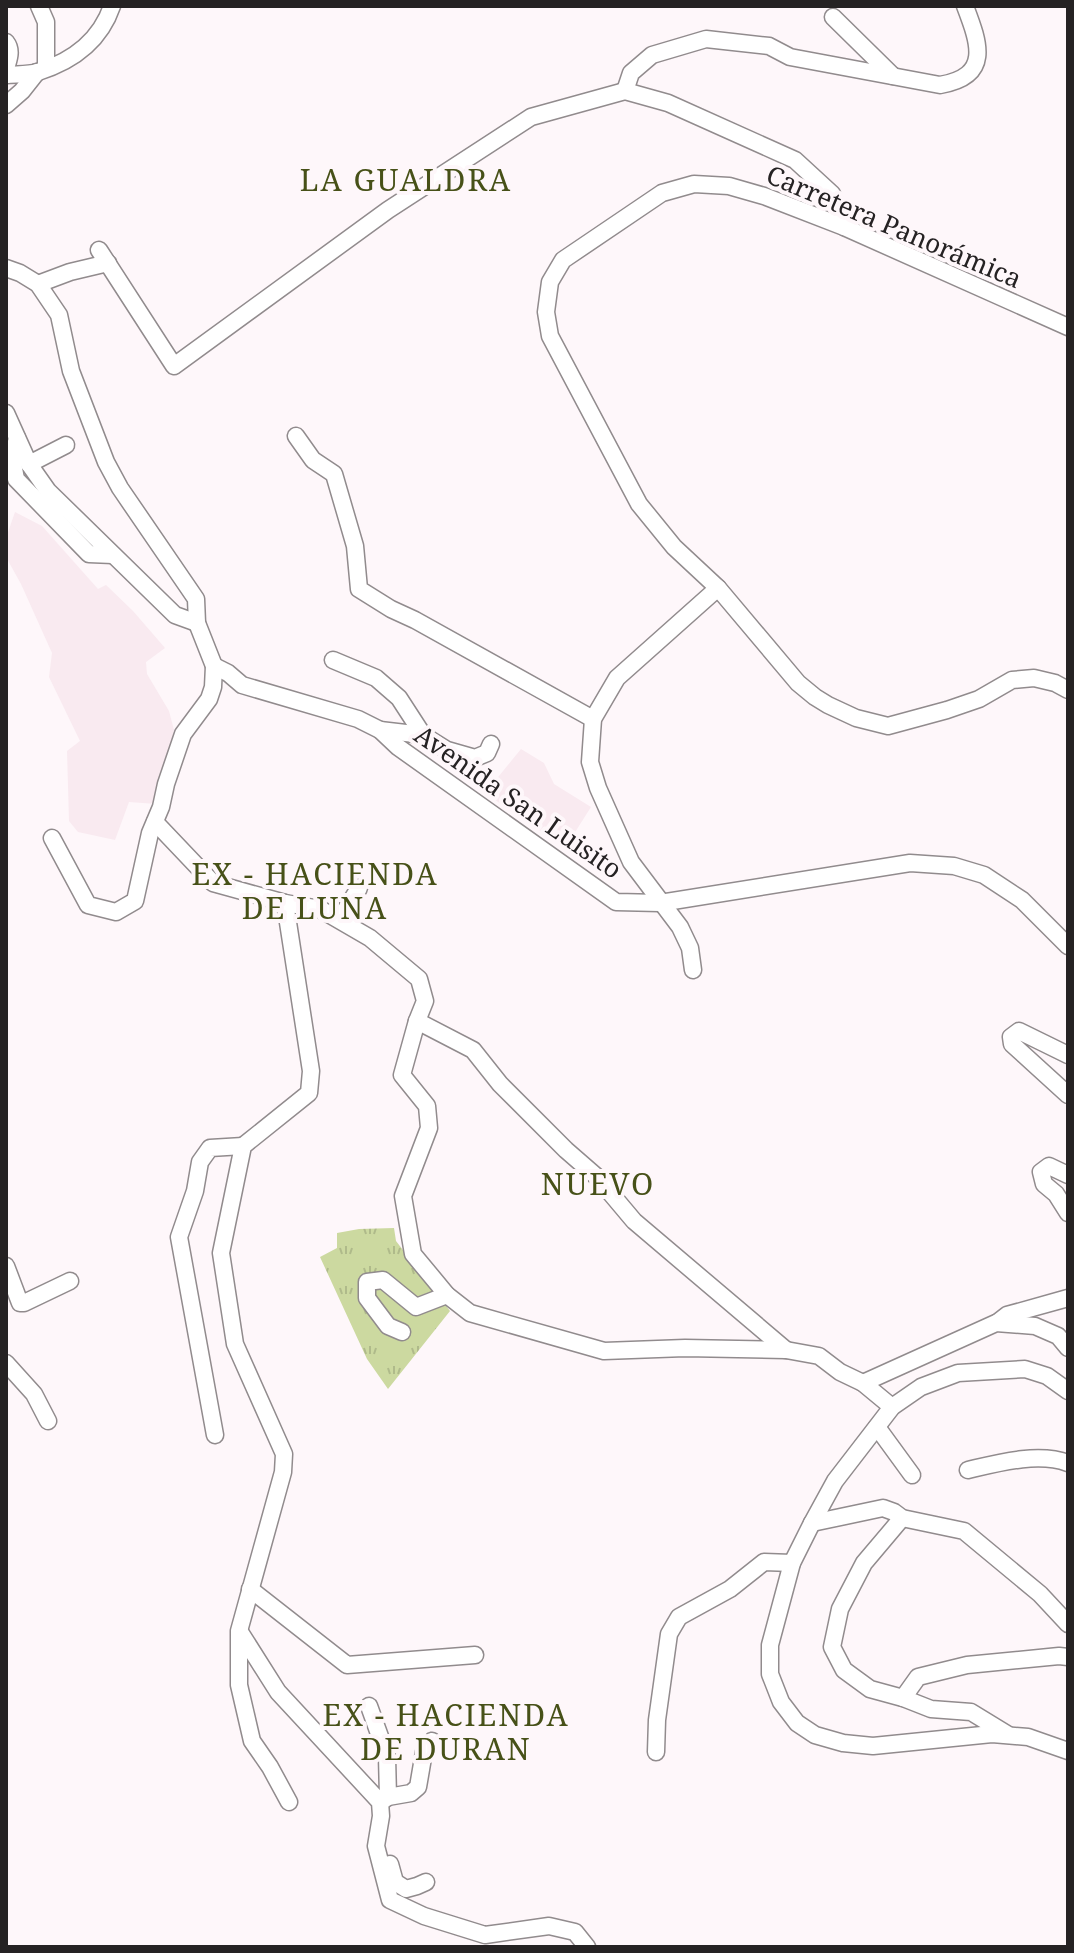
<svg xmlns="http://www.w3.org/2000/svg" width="1074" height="1953" viewBox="0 0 1074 1953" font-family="'Noto Serif',serif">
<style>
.built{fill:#f9eaf0}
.grass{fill:url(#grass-tufts)}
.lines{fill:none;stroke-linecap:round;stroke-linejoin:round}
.minor-casing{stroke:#918b8d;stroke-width:19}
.minor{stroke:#fff;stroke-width:16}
.labels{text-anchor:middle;stroke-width:8;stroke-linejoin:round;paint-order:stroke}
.street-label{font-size:26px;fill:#252223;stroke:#fef7fa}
.quarter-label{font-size:30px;letter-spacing:2px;fill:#475118;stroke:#fef7fa}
</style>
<defs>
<pattern id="grass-tufts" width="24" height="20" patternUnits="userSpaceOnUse" patternTransform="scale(2)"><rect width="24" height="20" fill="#ccd9a0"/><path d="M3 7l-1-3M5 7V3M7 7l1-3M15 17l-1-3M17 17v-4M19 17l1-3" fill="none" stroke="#afba8a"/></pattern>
</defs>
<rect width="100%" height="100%" fill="#fef7fa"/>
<g class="built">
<polygon points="15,512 42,526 98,589 106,585 133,611 165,648 146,662 147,674 169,711 174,730 156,804 129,802 115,840 78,832 69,821 67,751 80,741 49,677 52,653 21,584 6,557 6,538"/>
<polygon points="521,749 544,763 554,784 591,807 565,848 485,793"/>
</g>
<polygon class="grass" points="394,1228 396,1241 450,1311 388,1389 367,1359 320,1257 337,1248 337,1233 359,1229"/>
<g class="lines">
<g class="minor-casing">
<g id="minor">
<polyline points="39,6 46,22 46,68"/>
<polyline points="833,17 893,76"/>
<path d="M 6,42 C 13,51 8,60 6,69"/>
<path d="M 6,75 C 16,74 28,75 38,72 C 73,61 100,41 112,6"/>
<path d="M 625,91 L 631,73 L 652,55 L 706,39 L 769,46 L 790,57 L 940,85 C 992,76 979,43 965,6"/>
<polyline points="6,105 22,91 37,72"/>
<polyline points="99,250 174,366 388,210 531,117 625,91 668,103 795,160 832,194 844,227"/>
<polyline points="6,268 20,273 38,284 59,315 71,371 106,462 120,488 196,599 197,623 214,666 213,687 209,699 183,734 166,784 161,807 150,833 135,901 116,912 88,905 52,838"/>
<polyline points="38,284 70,272 108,263"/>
<polyline points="1068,327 844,227 764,196 729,186 694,184 662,193 563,260 550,282 546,312 550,336 639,504 674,547 718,588 798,683 815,697 828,705 856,718 888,726 947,710 979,699 1012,680 1034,678 1055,683 1068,690"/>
<polyline points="6,413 29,464 48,491 175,615 197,623"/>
<polyline points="296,436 313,460 334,474 355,546 359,589 391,609 415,620 593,719"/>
<polyline points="17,438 12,458 16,479 89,554 113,555"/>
<polyline points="29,464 66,445"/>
<polyline points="333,660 376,678 399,698 423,735"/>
<polyline points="214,666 228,673 242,685 358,719 380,730 398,747 616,902 660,903 910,863 954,866 984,875 1022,900 1068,946"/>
<polyline points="380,730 423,735 447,750 475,758 487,753 491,744"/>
<polyline points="155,822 213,883 285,903 320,909 370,938 419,979 425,1001 417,1021 402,1075 427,1106 429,1128 403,1196 413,1254 447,1295 470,1313 604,1351 685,1348 786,1350 819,1356 840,1372 863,1383 892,1407"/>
<polyline points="285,903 311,1071 309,1093 243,1146 221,1253 235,1344 284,1454 283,1472 239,1631 239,1685 252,1741 270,1767 289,1802"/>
<polyline points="340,919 359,888"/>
<polyline points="693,970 690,948 680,927 631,862 598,788 590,762 593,719 617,678 718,588"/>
<polyline points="417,1021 473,1050 500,1084 566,1150 597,1177 634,1221 786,1350"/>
<polyline points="1068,1055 1019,1031 1011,1037 1012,1044 1068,1095"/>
<polyline points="1068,1175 1049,1166 1041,1172 1044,1184 1056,1194 1068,1213"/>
<polyline points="6,1266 20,1303 24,1303 70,1281"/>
<polyline points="998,1322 1007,1315 1068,1298"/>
<polyline points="402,1332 388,1326 367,1298 367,1282 383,1280 416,1307 447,1295"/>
<polyline points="6,1363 34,1394 48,1421"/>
<polyline points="863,1383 996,1323 1035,1326 1058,1336 1068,1348"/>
<polyline points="1068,1391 1047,1376 1025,1369 958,1373 921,1387 892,1407 835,1481 812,1523 792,1563 770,1645 770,1674 781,1702 797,1723 815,1735 843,1743 873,1746 992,1734 1028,1737 1068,1751"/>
<polyline points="877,1427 912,1475"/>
<polyline points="215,1435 179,1237 195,1191 200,1162 210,1148 243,1146"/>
<path d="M 968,1470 C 998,1463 1038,1452 1068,1463"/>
<polyline points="902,1518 864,1563 840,1609 832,1647 844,1670 870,1689 903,1698 931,1709 971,1712 1007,1734"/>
<polyline points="812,1523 883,1508 894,1512 902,1518 964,1531 1040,1594 1068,1624"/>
<polyline points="250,1589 347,1665 475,1655"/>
<polyline points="240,1632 278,1692 380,1802 381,1816 376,1846 390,1900 424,1916 485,1935 549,1926 575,1932 587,1947"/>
<polyline points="903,1698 918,1677 967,1665 1059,1656 1068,1657"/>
<polyline points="369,1706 387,1756 388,1797"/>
<polyline points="656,1752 657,1720 669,1634 679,1617 730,1589 764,1562 792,1563"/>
<polyline points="382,1801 388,1797 411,1793 418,1787 424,1752 432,1741"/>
<polyline points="390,1864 395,1882 406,1889 417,1886 426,1882"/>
</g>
</g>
<use href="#minor" class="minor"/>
</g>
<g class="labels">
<g class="street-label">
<text transform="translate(894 227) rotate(23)" y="9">Carretera Panorámica</text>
<text transform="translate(518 802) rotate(35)" y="9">Avenida San Luisito</text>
</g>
<g class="quarter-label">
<text x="406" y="191">LA GUALDRA</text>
<text x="315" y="885">EX - HACIENDA<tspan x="315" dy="34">DE LUNA</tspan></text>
<text x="598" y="1195">NUEVO</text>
<text x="446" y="1726">EX - HACIENDA<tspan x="446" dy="34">DE DURAN</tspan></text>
</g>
</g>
<rect width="1074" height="1953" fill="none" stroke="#252223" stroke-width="16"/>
</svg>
